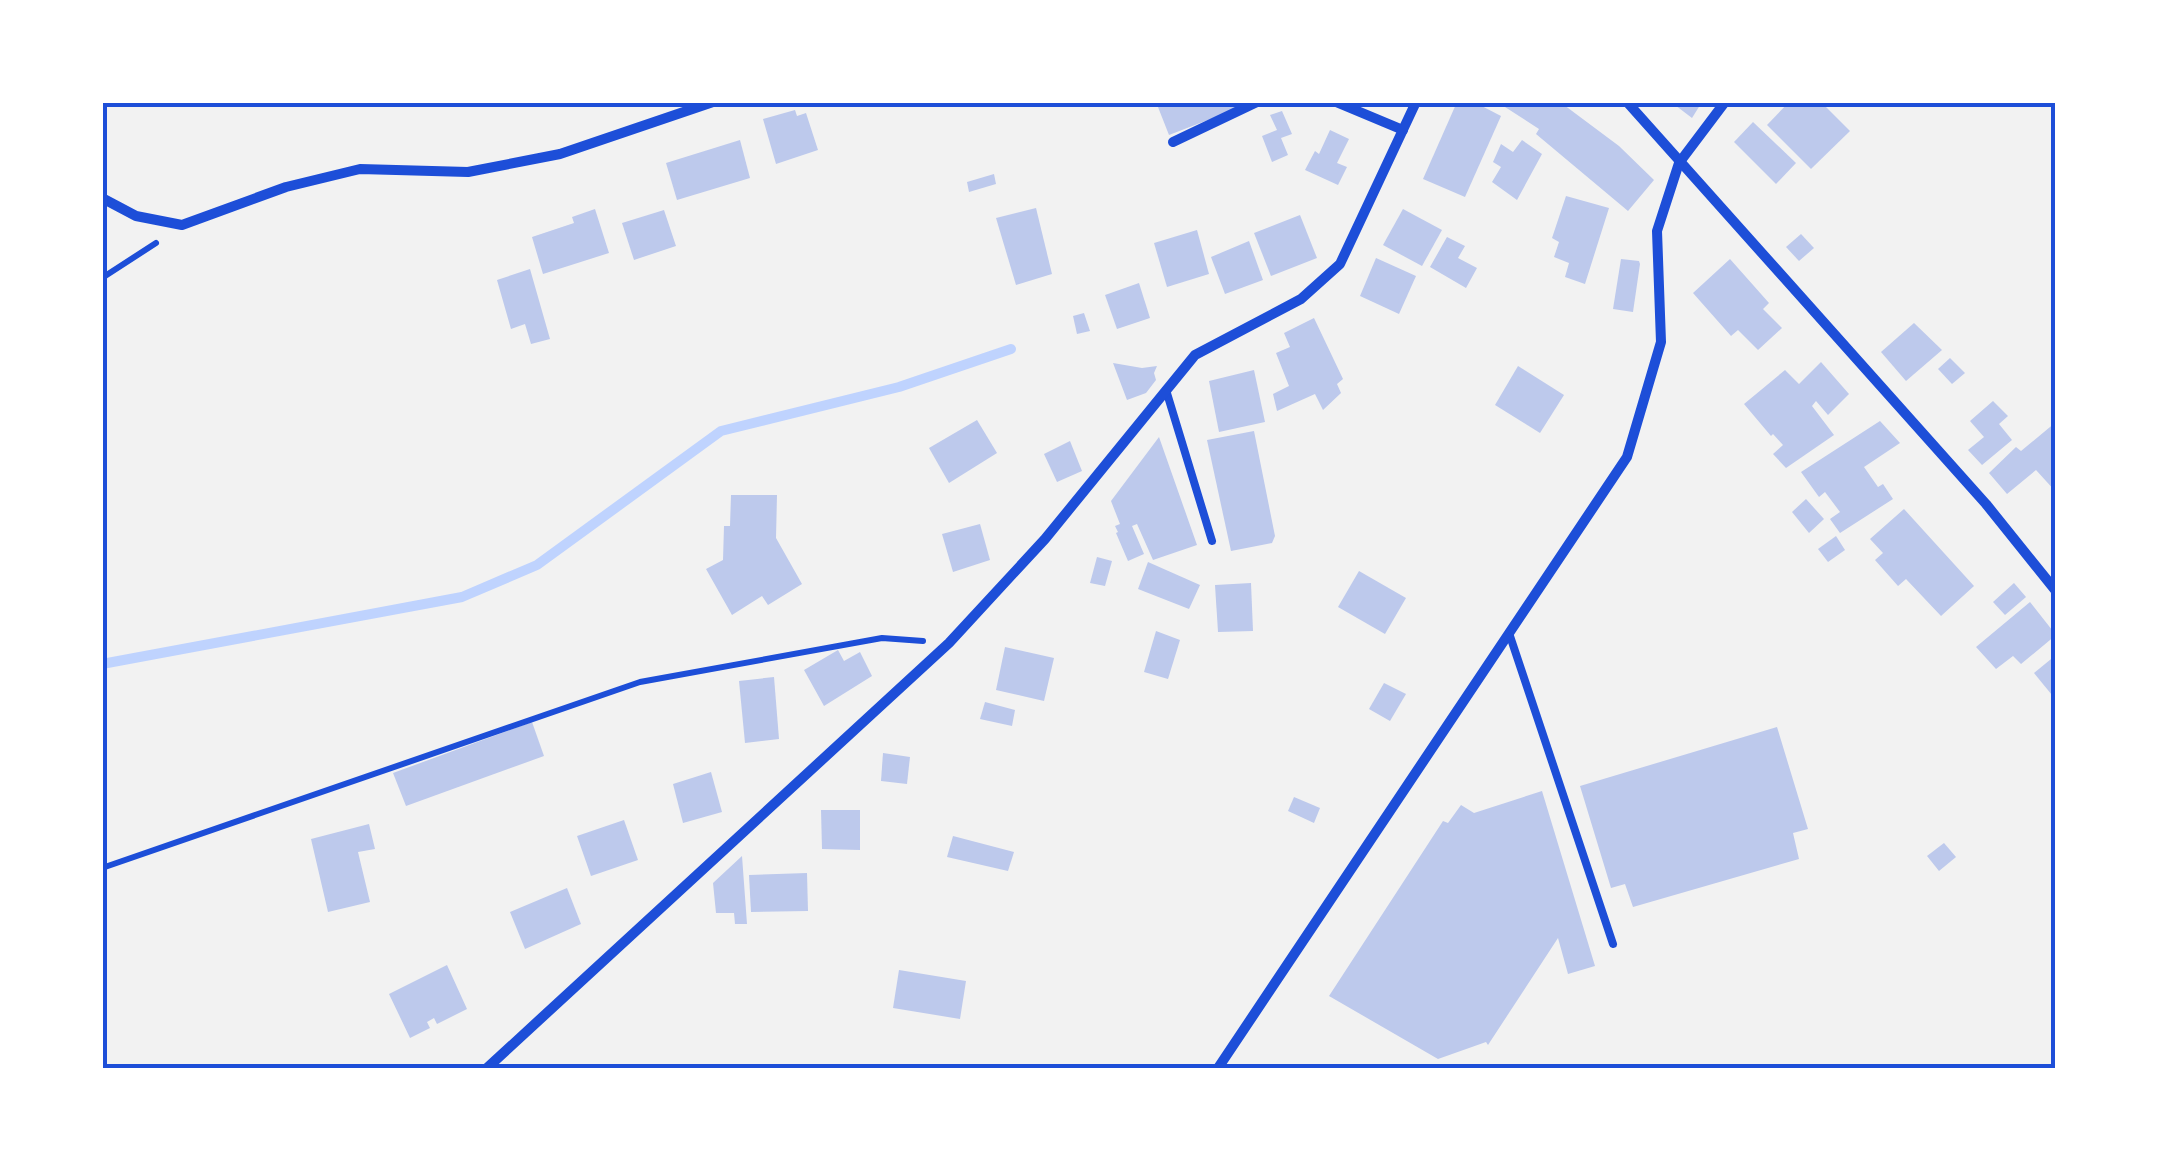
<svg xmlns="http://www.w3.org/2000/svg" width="2158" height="1171" viewBox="0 0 2158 1171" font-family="'DM Sans',sans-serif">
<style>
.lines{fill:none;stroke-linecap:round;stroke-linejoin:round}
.stream{stroke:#bfd3fe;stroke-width:10}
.building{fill:#bdc9ec}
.path{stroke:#1d4ed8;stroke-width:6}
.service{stroke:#1d4ed8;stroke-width:8}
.minor{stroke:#1d4ed8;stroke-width:10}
.neatline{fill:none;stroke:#1d4ed8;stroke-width:4}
</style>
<rect width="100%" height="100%" fill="#f2f2f2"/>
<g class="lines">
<polyline class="stream" points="102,664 462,597 537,565 721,431 899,387 1011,349"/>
</g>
<g class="building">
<polygon points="1156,102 1236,102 1239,108 1169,135"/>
<polygon points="1457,102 1474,102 1501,116 1465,197 1423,179"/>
<polygon points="1507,102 1560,102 1619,146 1654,180 1628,211 1536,134 1539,129 1505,107"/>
<polygon points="1671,102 1702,102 1692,118"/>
<polygon points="1789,102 1821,102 1850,131 1811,169 1767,125"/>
<polygon points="795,110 797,116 806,113 818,150 776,164 763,119"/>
<polygon points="1282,111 1292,134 1281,138 1288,155 1272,162 1262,136 1277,130 1270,115"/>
<polygon points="1753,122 1796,163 1776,184 1734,142"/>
<polygon points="1330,130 1349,139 1337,163 1347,167 1338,185 1305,170 1315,151 1319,154"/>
<polygon points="740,140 750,178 677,200 666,163"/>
<polygon points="1522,140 1542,154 1517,200 1492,182 1501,167 1493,162 1501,144 1513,152"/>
<polygon points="994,174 996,184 969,192 967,182"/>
<polygon points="1566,196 1609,208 1585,284 1565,277 1569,263 1554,257 1559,242 1552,238"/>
<polygon points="1036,208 1052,274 1016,285 996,218"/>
<polygon points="595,209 609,253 543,274 532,237 574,223 572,217"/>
<polygon points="1403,209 1442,230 1422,266 1383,245"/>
<polygon points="664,210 676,246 634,260 622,223"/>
<polygon points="1300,215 1317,258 1271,276 1254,233"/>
<polygon points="1197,230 1209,274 1167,287 1154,243"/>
<polygon points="1801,234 1814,248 1799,261 1786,247"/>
<polygon points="1447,237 1465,246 1458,258 1477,268 1466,288 1430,267"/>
<polygon points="1249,241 1263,280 1225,294 1211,257"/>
<polygon points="1376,258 1416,276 1399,314 1360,296"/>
<polygon points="1621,259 1639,261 1640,264 1633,312 1613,309"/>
<polygon points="1730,259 1769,303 1763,309 1782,328 1758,350 1738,330 1731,336 1693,293"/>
<polygon points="530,269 550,339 531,344 525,324 511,329 497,280"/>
<polygon points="1139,283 1150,318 1117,329 1105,295"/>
<polygon points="1084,313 1090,331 1077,334 1073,316"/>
<polygon points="1314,318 1343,379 1337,384 1341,393 1323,410 1315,394 1277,411 1273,394 1289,386 1276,353 1290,347 1284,333"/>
<polygon points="1914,323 1942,350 1906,381 1881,352"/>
<polygon points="1950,358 1965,373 1952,384 1938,369"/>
<polygon points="1821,362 1849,394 1828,415 1816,401 1812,406 1834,435 1786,468 1773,454 1783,445 1773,434 1771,436 1744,404 1785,370 1799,384"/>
<polygon points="1113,363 1142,368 1157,366 1154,373 1156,380 1146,393 1127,400"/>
<polygon points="1518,366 1564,395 1540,433 1495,405"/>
<polygon points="1254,370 1265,422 1219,432 1209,381"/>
<polygon points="1993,401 2008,416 1999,424 2012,440 1982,465 1968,450 1984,437 1970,421"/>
<polygon points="977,420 997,453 949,483 929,448"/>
<polygon points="1880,421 1900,443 1864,467 1878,487 1883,484 1893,499 1840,533 1830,519 1840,512 1825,492 1819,497 1801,472"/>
<polygon points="2056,422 2056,492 2036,470 2007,494 1989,473 2016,447 2021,451"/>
<polygon points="1254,431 1275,536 1272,543 1231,551 1207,440"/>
<polygon points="1159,437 1197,545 1153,560 1137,524 1132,526 1144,554 1128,561 1116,533 1118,532 1115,526 1120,524 1111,501"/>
<polygon points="1070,441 1082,471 1057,482 1044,454"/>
<polygon points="731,495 777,495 776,538 802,584 768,605 762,596 732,615 706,569 723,560 724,526 730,526"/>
<polygon points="1806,499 1824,519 1809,533 1792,512"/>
<polygon points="1904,509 1974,586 1941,616 1906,579 1898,586 1875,560 1883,553 1870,539"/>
<polygon points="980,524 990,560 953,572 942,534"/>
<polygon points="1836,536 1845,550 1828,562 1818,549"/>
<polygon points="1097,557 1112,561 1105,586 1090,583"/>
<polygon points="1148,562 1200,585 1189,609 1138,589"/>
<polygon points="1359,571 1406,598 1385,634 1338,607"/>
<polygon points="1251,583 1253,631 1218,632 1215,585"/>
<polygon points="2014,583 2026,597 2005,615 1993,602"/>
<polygon points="2030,602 2056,635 2021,664 2013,656 1996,669 1976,647"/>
<polygon points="1156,631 1180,640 1168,679 1144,672"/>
<polygon points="1005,647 1054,658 1044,701 996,690"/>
<polygon points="838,650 844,661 860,652 872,676 824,706 804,670"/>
<polygon points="2056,655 2056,700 2034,673"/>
<polygon points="774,677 779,739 745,743 739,681"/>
<polygon points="1384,683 1406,694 1390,721 1369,709"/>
<polygon points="985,702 1015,710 1012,726 980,719"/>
<polygon points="532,722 544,756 406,806 393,773"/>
<polygon points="1777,727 1808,829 1793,833 1799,859 1633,907 1625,884 1611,888 1580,786"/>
<polygon points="883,753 910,757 907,784 881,781"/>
<polygon points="711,772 722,812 683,823 673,784"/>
<polygon points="1542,791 1595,966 1568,974 1558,938 1488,1045 1486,1042 1438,1059 1329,996 1443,821 1448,823 1461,805 1474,813"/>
<polygon points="1294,797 1320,808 1314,823 1288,811"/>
<polygon points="821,810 860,810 860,850 822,849"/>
<polygon points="624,820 638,860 591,876 577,836"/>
<polygon points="369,824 375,849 358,852 370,902 328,912 311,839"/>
<polygon points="953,836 1014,852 1008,871 947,857"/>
<polygon points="1944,843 1956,857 1939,871 1927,856"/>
<polygon points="742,856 747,924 735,924 734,913 716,913 713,883"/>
<polygon points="807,873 808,911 751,912 749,875"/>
<polygon points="567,888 581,924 525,949 510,912"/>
<polygon points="447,965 467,1009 437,1024 434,1018 427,1022 430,1028 410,1038 389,994"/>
<polygon points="899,970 966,981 960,1019 893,1008"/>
</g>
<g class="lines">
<g class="path">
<polyline points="102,278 156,243"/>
<polyline points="102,868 640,682 882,638 923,641"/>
</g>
<g class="service">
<polyline points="1166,390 1212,541"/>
<polyline points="1509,633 1613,944"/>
</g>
<g class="minor">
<polyline points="1336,102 1403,130"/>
<polyline points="1627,102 1986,504 2056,591"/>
<polyline points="1173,142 1257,102"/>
<polyline points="102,198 136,216 182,225 286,187 360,169 468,172 560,154 713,102"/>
<polyline points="487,1068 949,643 1045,539 1195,355 1301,299 1340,264 1416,102"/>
<polyline points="1218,1068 1627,457 1661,342 1657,231 1679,163 1725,102"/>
</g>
</g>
<rect width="2158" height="1171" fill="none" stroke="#ffffff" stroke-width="210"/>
<rect x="105" y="105" width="1948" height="961" class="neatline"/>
</svg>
